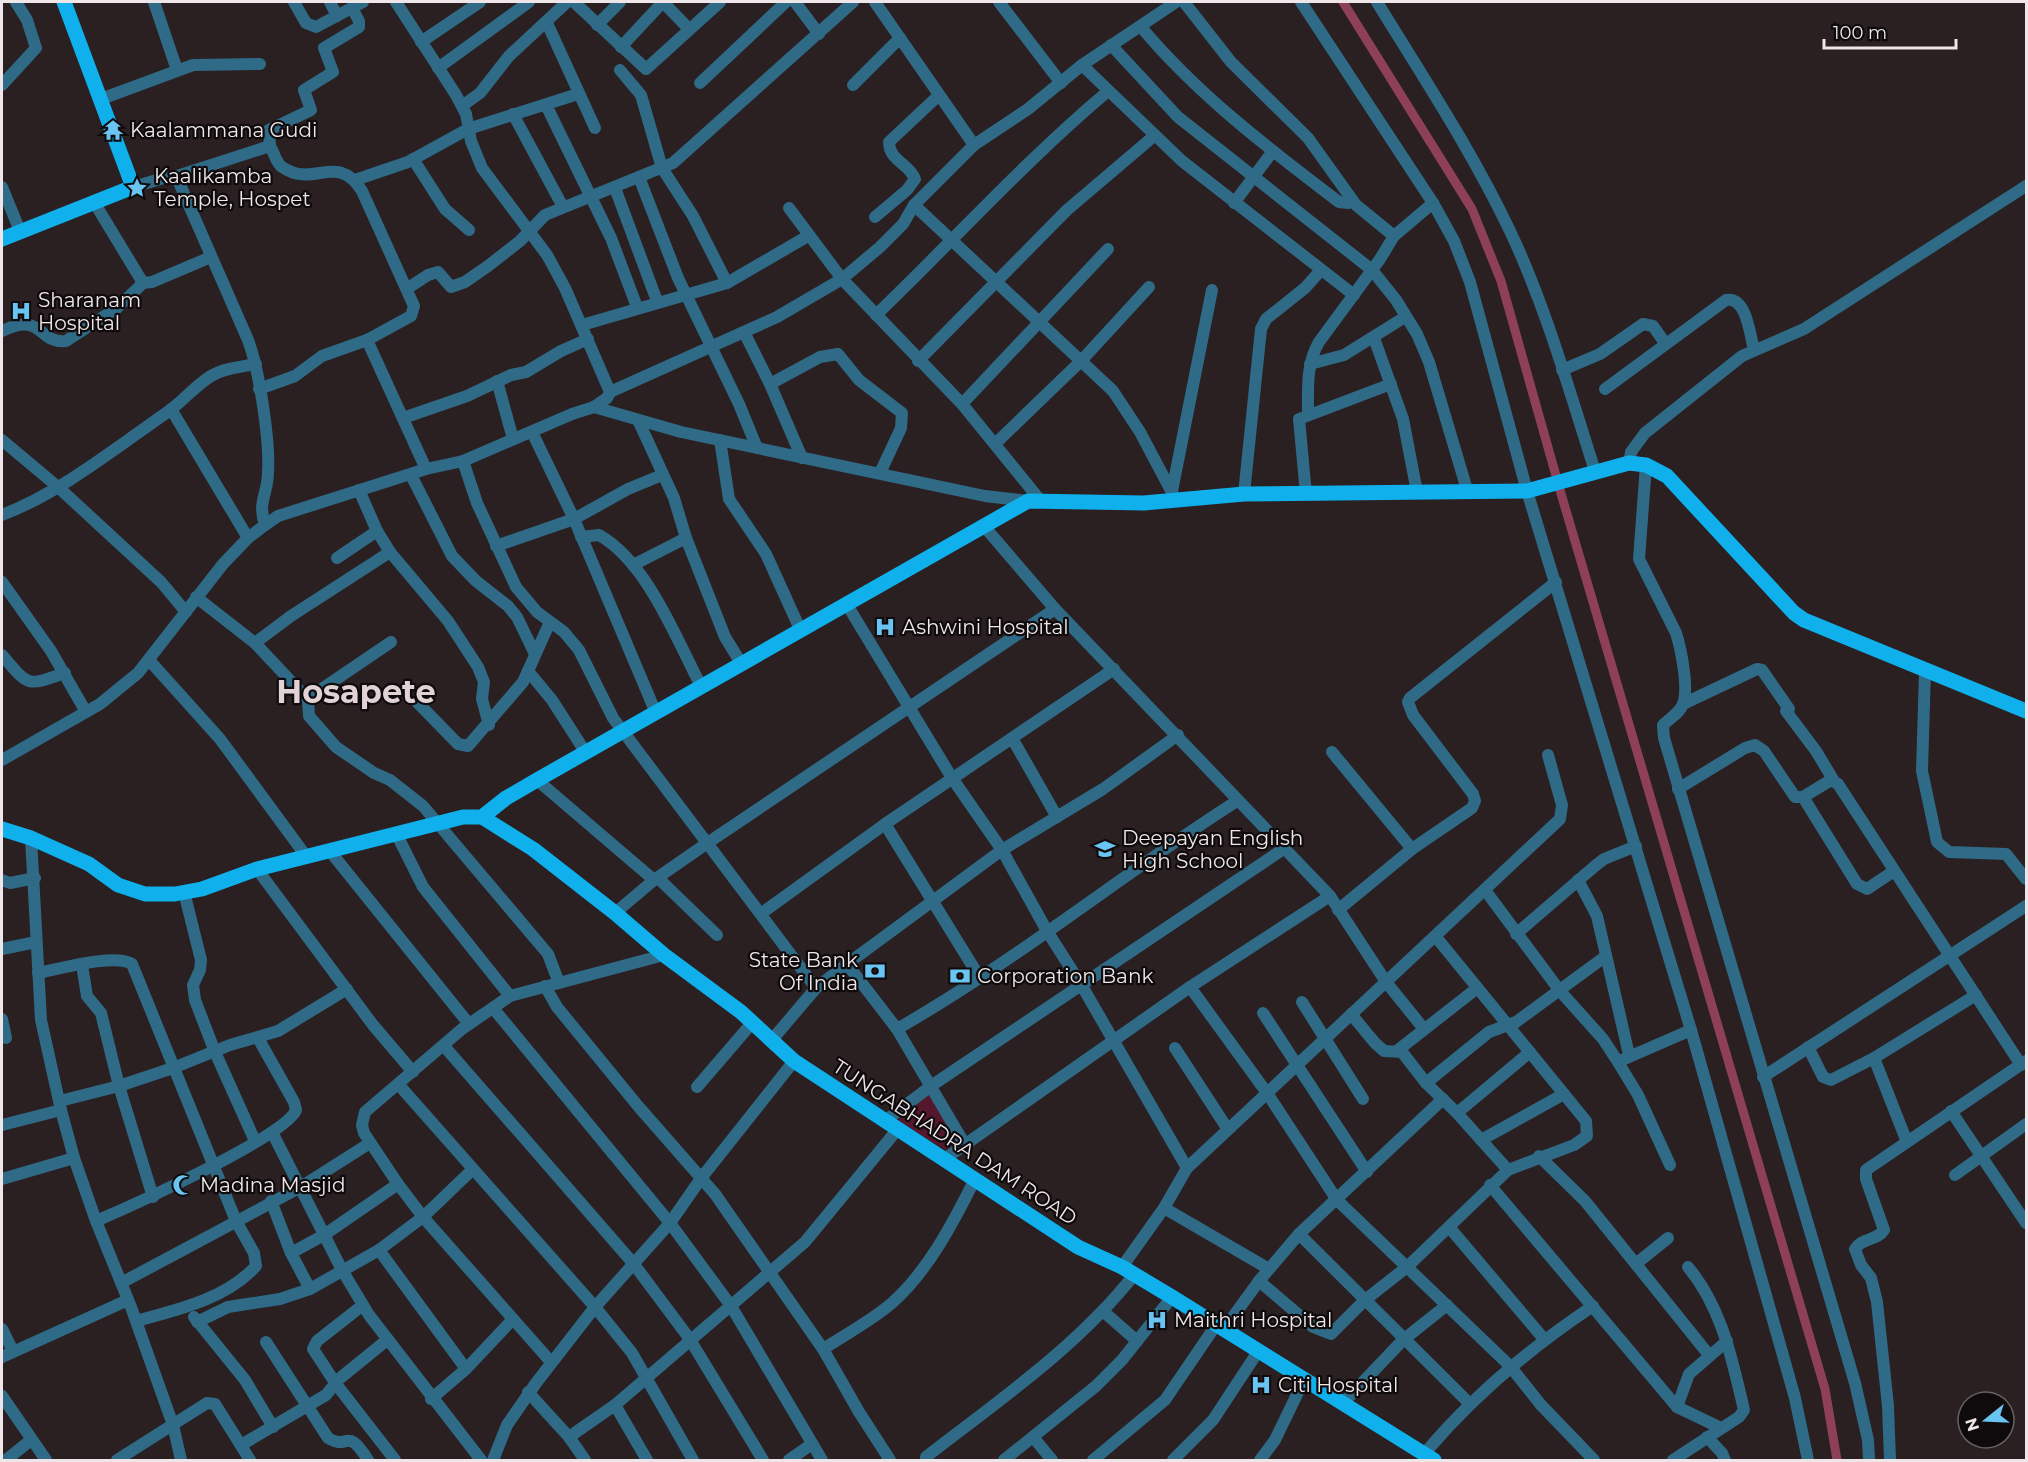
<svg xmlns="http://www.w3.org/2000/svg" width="2028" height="1462" viewBox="0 0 2028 1462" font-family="Montserrat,sans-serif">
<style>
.green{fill:#55172b}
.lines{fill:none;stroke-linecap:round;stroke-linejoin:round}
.canal{stroke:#8e4056;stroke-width:9}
.minor{stroke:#2f6a86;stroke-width:12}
.major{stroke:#0fb0ec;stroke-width:15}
.labels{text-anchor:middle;stroke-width:4.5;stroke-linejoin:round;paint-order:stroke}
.poi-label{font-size:20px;fill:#eee6e8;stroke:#0f0a0b;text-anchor:start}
.street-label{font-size:20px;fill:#eee6e8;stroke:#0f0a0b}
.town-label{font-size:32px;font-weight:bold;fill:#e1d2d5;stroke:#0f0a0b}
</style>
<rect width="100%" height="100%" fill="#2a1f21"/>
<polygon class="green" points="929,1092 958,1140 946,1150 897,1121"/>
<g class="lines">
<polyline class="canal" points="1343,2 1472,209 1501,281 1562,497 1825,1389 1837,1460"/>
<g class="minor">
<polyline points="154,2 177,70"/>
<polyline points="294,2 306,23 316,27 363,2"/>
<polyline points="330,2 337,16"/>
<polyline points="396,2 456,95 466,114 471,141 482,168 547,255 565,288 610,392 607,398 594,407"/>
<polyline points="574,2 646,69 720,2"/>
<polyline points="663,2 689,29"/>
<polyline points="795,2 819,34"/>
<polyline points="875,2 974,145"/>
<polyline points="999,2 1061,83"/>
<polyline points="1184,2 1231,62 1308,138 1356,205 1394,236"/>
<polyline points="1301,2 1433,203 1454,241 1470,282 1527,491 1691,1030 1795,1398 1808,1460"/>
<path d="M 1377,2 C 1423,77 1472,151 1510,231 C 1546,307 1569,390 1595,471"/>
<polyline points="547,23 595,128"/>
<polyline points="597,25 620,2"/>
<path d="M 1141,27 C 1198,95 1268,148 1339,202 L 1348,203 L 1352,200"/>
<polyline points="421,42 480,2"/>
<polyline points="1111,45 1178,117 1372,270 1396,300 1417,334 1429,362 1468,493"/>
<polyline points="621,47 663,2"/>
<polyline points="1082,65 1182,161 1354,295"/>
<polyline points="438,68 529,2"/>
<polyline points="620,70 641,95 662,168 693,216 727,283"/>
<polyline points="700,83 786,2"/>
<polyline points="2,85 36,48 27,20 16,2"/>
<polyline points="853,85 900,38"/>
<polyline points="101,99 193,65 260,64"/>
<polyline points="546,105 611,238 637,307"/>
<polyline points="462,106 480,93 509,56 567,2"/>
<polyline points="513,114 563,207"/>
<polyline points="270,146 269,130 311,110 304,90 333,72 324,48 359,27 359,21 352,8"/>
<polyline points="413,159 445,209 469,230"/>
<path d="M 174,177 L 270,146 C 274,152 276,163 282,167 C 314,189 337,151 362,191 L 414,306 L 411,316 L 367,340 L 322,356 L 295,376 L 259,389"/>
<polyline points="639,177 678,278 739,404 757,448"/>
<polyline points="355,180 408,162 468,129 578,94"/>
<polyline points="2,187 20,231"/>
<polyline points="615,188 657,301"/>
<polyline points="94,202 143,283 152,282 211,257"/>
<polyline points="1234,203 1273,151"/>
<polyline points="914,205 1113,391 1140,432 1176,500"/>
<polyline points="789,208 842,279 962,404 1040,500"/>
<path d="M 875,217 L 907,190 L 915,179 C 909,163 889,161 889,142 L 938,96"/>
<polyline points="408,288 428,275 438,272 451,287 465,282 488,266 520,241 545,215 673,163 853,2"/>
<path d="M 876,315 C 953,241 1025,161 1107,92"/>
<polyline points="582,325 727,283 808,236"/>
<path d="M 2,331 C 44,311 37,344 66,341 L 117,308 L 143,283"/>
<polyline points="744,332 770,384 802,458"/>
<polyline points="1374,338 1403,419 1417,492"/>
<polyline points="367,340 426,469"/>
<polyline points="918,361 1067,210 1154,136"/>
<polyline points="1310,364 1344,355 1405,317"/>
<polyline points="1562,370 1600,354 1643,324 1653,326 1665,343"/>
<polyline points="497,381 513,439"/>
<polyline points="770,384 820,357 838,354 859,380 902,413 901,428 880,473"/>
<path d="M 1605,389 L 1726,300 C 1747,296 1750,336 1754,350"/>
<polyline points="610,392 777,317 842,279 880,247 903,224 914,205 974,145 1028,109 1082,65 1176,2"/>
<polyline points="962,404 1108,249"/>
<polyline points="171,409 248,538"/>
<path d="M 1308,413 C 1308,389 1306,364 1319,342 L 1380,259 L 1394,236 L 1433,203"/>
<polyline points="403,418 467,396 511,375 526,372 561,351 588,339"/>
<polyline points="638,420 674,498 686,538 725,637 741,663"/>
<polyline points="532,432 574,519 656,713"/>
<polyline points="2,440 58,487 161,582 186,612"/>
<polyline points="720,440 729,499 766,554 800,629"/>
<polyline points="996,443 1081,361 1149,287"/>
<polyline points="463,461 477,503 516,587 537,612 564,632 579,650 613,718 816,988"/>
<polyline points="1629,463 1631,452 1645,433 1742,356 1804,329 2026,186"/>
<path d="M 1646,465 L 1639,559 L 1676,633 C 1681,649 1689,688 1683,704 C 1680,713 1670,718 1663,725 L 1664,738 L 1855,1383 L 1868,1440 L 1869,1460"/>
<polyline points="411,475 452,556 476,581 508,606 517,617 534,652"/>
<polyline points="359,490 377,531 390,552 448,621 478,667 484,682 482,699 489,725"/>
<polyline points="1172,491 1212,290"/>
<polyline points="1244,494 1261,329 1266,319 1305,288 1321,270"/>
<polyline points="1306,494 1299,419 1391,384"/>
<path d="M 2,515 C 60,493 117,447 169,411 C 183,401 196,385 211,376 C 224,368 241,367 256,364"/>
<polyline points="265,525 278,516 426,469 463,461 572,414 594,407 681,432 985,496 1028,501"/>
<polyline points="983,525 1055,609 1330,896 1386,982 1424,1029"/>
<path d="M 581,537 L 599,535 C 647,562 676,638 701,686"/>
<polyline points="496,546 574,519 628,489 662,475"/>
<polyline points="337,558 377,531"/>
<polyline points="633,565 686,538"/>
<polyline points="2,582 51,651 86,712"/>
<polyline points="196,597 255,643 301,692 308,700 309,716 336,747 374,773 390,780 423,806 548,954 559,983"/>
<polyline points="846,603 952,778 1002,850 1047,931 1082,986 1187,1168"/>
<polyline points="255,643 291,616 390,552"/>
<path d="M 2,655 C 29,686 25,687 65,673"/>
<polyline points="149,660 220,739 306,856"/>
<polyline points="528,671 552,700 586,753"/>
<polyline points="1925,671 1922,771 1937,842 1949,852 2006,854 2026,879"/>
<polyline points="307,699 391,642"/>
<polyline points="417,702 458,744 468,746 523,682 550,622"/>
<polyline points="1683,704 1757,669 1762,670 1789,709"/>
<polyline points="1786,711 1816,751 1834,781"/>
<polyline points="1012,738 1057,817"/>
<polyline points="1332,752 1412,849"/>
<path d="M 2,760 L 100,704 L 138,673 L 223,564 L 248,538 L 265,525 C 257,502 268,494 268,472 C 270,440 259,369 248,340 L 178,180 L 167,177 L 133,187"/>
<polyline points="537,780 654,880"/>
<polyline points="1678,789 1745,748 1755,745 1764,751 1795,797 1803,797 1831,780 1838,784 2021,1065"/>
<polyline points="1803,797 1857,884 1867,889 1894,871"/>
<polyline points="885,824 980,978"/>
<polyline points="396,833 423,887 510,996"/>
<polyline points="31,838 41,1020 61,1110 74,1158 96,1221 131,1307 173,1425 181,1460"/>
<polyline points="329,850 469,1024"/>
<polyline points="257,869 373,1025 413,1072"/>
<polyline points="658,878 717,935"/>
<polyline points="2,880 10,883 35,878"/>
<polyline points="1578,880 1597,916 1629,1055"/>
<polyline points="1485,890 1560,991 1603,1039 1618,1062 1638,1095 1670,1165"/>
<polyline points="184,892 201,960 200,970 193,985 195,1000 215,1052 255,1141"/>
<polyline points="1338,910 1412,849 1472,808 1475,801 1473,794 1413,715 1408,702 1410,698 1556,582"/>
<polyline points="615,913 654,880 706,844 1055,609"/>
<polyline points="762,913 885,824 1114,669"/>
<polyline points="1516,934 1595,866 1604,859 1636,846"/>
<polyline points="2,949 36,942"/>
<path d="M 847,964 L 897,1029 C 1016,961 1122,874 1237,801"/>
<polyline points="82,965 87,996 101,1013 119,1086 153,1197"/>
<path d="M 38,973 C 59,969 116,953 132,964 L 236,1221 L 254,1253 L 256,1266 C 226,1299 177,1310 136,1321"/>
<polyline points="545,986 557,1007 638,1106 715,1194 823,1349 859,1412 890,1460"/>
<polyline points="1190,987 1267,1093 1337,1200 1510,1366 1541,1405 1594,1460"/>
<polyline points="1302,1002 1363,1099"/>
<polyline points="493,1008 670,1223 731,1306 822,1460"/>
<polyline points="1263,1013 1367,1172"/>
<polyline points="1351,1014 1375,1043 1384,1051 1402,1052 1426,1083"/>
<polyline points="2,1019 6,1038"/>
<polyline points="897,1029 964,1143"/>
<polyline points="771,1041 816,988 847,964 1002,850 1103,789 1178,735"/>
<polyline points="444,1046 633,1263 689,1338 763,1460"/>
<polyline points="1808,1047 1823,1077 1831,1080 1874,1058 1976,995"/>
<polyline points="1175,1048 1227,1128"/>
<polyline points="1398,1050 1476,989"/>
<polyline points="1874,1058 1907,1142"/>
<polyline points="1622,1060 1691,1030"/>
<polyline points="1763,1077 2026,906"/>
<polyline points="399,1085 595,1307 632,1353 693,1460"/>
<polyline points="697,1087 752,1023"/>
<polyline points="60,1101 119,1086 173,1068 230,1045 278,1031 347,989"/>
<polyline points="1951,1111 2026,1223"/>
<polyline points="1457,1113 1530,1052"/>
<polyline points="885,1121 931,1086 1285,848"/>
<polyline points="2,1125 61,1110"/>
<polyline points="272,1132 342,1270 369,1315 481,1460"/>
<polyline points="1481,1140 1564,1094"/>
<polyline points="1539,1156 1585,1201 1709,1355"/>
<polyline points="943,1160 1190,987 1330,896"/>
<polyline points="1508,1170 1457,1113 1426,1083 1489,1032 1516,1022 1606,956"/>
<polyline points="1955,1175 2026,1124"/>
<polyline points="2,1179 74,1158"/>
<polyline points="1490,1185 1677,1407 1721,1428"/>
<polyline points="271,1201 291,1253 310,1289"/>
<polyline points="1164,1208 1269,1269"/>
<path d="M 96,1221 C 129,1207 286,1136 296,1110 L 294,1102 L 258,1038"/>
<polyline points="1449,1227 1544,1339"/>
<polyline points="1299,1234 1470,1404"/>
<polyline points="379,1250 466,1369"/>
<polyline points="291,1253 324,1235 398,1184"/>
<polyline points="1637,1263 1668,1238"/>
<polyline points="1122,1267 1164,1208 1187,1168 1560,819 1562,805 1548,755"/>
<polyline points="1259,1281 1313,1327 1331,1334 1365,1300 1407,1267 1508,1170 1574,1145 1587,1136 1586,1121 1436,937"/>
<polyline points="121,1283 299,1188 370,1143"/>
<polyline points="363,1305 317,1341 313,1349 336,1384 395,1460"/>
<polyline points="1104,1312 1137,1341"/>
<polyline points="194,1317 245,1380 273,1427"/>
<polyline points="197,1322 228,1307 280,1299 310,1289 379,1250 423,1217 472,1170"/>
<polyline points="2,1329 13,1351"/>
<polyline points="1224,1329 1259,1281 1299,1234 1443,1099"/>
<path d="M 266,1342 L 328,1438 C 349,1451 346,1425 368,1460"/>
<path d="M 823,1349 C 846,1334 871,1321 892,1303 C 928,1271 953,1223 974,1181"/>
<polyline points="2,1357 128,1300"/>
<polyline points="551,1362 423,1217 398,1184 364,1133 362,1125 365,1112 462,1029 510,996 664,955"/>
<polyline points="528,1392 569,1437 585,1460"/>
<polyline points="2,1396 46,1460"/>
<polyline points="431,1399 466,1369 513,1319"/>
<polyline points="1343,1403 1403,1340 1447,1305"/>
<polyline points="615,1405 805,1242 897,1130"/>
<polyline points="1677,1407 1689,1374 1727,1341"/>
<polyline points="569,1437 615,1405 647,1460"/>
<polyline points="1033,1437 1052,1460"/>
<polyline points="1707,1437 1722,1453 1725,1460"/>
<polyline points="241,1445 326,1395 339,1379 387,1340"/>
<path d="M 1425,1453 C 1474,1395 1530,1348 1593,1306"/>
<path d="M 926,1457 C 998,1401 1077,1347 1134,1275"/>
<polyline points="6,1460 31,1440"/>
<polyline points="117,1460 207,1403 215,1404 250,1460"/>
<polyline points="493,1460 507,1425 536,1383 595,1307 670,1223 702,1177 794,1061"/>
<polyline points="789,1460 812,1444"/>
<polyline points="1004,1460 1096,1386 1122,1360 1172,1297"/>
<polyline points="1093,1460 1165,1400 1216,1325"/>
<polyline points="1173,1460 1213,1420 1259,1350"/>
<polyline points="1260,1460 1275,1440 1305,1378"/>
<path d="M 1673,1460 L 1739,1417 L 1744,1410 C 1732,1359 1722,1308 1688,1267"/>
<path d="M 1890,1460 L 1888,1406 L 1877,1302 L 1871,1278 L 1861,1265 L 1855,1249 C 1861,1238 1877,1241 1884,1230 L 1866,1179 L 1866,1170 L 2026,1061"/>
</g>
<g class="major">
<polyline points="2,239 133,187 64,2"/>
<polyline points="482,817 533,849 615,913 664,955 741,1012 794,1061 1078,1247 1122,1267 1172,1297 1434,1460"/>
<polyline points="2,829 31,838 89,864 118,885 145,894 175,894 202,889 257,869 463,817 482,817 506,798 537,780 1028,501 1144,503 1244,494 1527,491 1629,463 1646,465 1667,476 1794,613 1804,620 2026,711"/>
</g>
</g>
<defs>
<g id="temple-bare" transform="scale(1.62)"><path d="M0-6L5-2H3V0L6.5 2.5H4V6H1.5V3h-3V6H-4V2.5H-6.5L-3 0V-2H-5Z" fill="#69c4f1" stroke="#0f0a0b" stroke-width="2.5" paint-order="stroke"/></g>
<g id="sight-bare" transform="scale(1.62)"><path d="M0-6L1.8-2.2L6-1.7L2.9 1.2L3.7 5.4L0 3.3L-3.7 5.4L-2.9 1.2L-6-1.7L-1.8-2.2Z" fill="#69c4f1" stroke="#0f0a0b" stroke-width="2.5" paint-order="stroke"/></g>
<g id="hospital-bare" transform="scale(1.62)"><path d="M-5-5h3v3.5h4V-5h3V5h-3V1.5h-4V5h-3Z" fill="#69c4f1" stroke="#0f0a0b" stroke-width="2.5" paint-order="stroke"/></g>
<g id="school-bare" transform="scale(1.62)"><path d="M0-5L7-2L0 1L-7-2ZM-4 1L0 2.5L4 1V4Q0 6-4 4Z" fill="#69c4f1" stroke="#0f0a0b" stroke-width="2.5" paint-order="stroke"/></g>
<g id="bank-bare" transform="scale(1.62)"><path d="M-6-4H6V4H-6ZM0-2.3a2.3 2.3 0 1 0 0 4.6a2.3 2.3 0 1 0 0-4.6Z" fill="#69c4f1" stroke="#0f0a0b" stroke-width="2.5" paint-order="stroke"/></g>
<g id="mosque-bare" transform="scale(1.62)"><path d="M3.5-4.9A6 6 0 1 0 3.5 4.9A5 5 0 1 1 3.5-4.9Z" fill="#69c4f1" stroke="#0f0a0b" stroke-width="2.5" paint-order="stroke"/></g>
</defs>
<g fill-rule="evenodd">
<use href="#temple-bare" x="113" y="130"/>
<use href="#sight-bare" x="137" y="188"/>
<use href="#hospital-bare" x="21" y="311"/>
<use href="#hospital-bare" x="885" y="627"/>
<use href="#school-bare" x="1105" y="849"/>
<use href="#bank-bare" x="875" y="971"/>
<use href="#bank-bare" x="960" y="976"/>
<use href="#mosque-bare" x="183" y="1185"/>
<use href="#hospital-bare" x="1157" y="1320"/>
<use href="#hospital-bare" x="1261" y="1385"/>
</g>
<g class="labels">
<g class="poi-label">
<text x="130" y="137">Kaalammana Gudi</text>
<text x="154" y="183">Kaalikamba<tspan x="154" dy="23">Temple, Hospet</tspan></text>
<text x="38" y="307">Sharanam<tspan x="38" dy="23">Hospital</tspan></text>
<text x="902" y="634">Ashwini Hospital</text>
<text x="1122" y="845">Deepayan English<tspan x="1122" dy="23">High School</tspan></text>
<text x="858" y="967" text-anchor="end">State Bank<tspan x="858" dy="23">Of India</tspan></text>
<text x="977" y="983">Corporation Bank</text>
<text x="200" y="1192">Madina Masjid</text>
<text x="1174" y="1327">Maithri Hospital</text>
<text x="1278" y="1392">Citi Hospital</text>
</g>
<g class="street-label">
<text transform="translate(955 1142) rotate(33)" y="7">TUNGABHADRA DAM ROAD</text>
</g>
<g class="town-label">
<text x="356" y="703">Hosapete</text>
</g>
</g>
<rect width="2028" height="1462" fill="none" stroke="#eee6e8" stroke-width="6"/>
<g transform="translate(1986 1420) rotate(252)"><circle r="28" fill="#0f0a0b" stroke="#686263" stroke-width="1.5"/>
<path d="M0-4.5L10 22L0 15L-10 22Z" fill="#69c4f1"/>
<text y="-9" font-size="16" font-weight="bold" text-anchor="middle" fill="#eee6e8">N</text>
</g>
<path d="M1824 39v9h132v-9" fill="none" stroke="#eee6e8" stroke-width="3"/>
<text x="1833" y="39" font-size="18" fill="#eee6e8" stroke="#0f0a0b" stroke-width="4.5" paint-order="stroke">100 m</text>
</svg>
